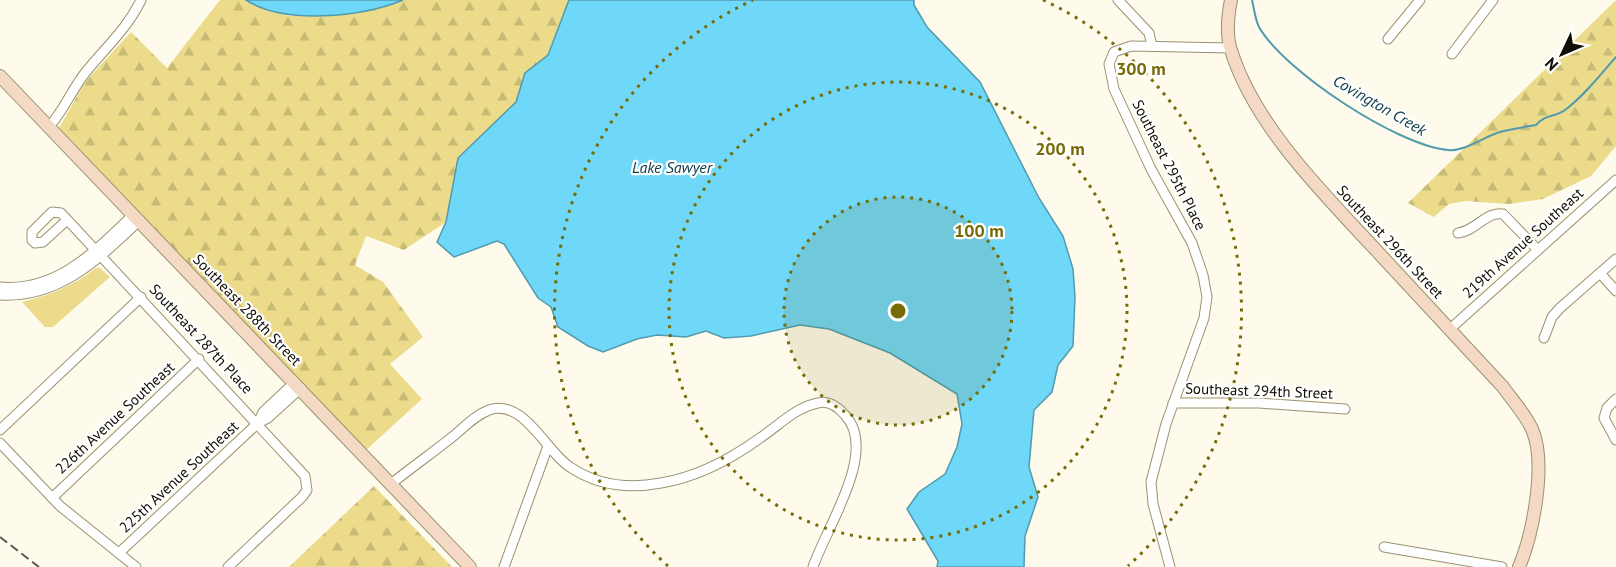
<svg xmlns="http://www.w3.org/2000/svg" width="1616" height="567" viewBox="0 0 1616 567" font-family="'PT Sans',sans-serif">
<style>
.forest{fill:url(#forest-firs)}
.park{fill:#ebdb8a}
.water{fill:#6fd7f8;stroke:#529aae;stroke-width:1.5}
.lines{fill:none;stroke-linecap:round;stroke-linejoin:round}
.stream{stroke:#529aae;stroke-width:2}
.street-casing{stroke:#989270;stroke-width:11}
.secondary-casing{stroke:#989270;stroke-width:14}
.street{stroke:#fff;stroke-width:9}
.secondary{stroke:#f4dac4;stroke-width:12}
.rail{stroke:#5b584d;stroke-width:2;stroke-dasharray:9 4.5;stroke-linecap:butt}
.ring{fill:none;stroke:#776b05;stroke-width:3;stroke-dasharray:3 6}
.labels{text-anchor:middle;stroke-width:4.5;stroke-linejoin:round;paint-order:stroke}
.street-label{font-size:15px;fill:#100d03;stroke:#fff}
.water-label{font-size:16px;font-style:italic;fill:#11404e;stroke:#fff}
.centre{fill:#776b05;stroke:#fff;stroke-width:3}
.ring-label{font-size:18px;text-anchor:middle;font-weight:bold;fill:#776b05;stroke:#fff;stroke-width:4.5;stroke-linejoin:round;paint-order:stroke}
</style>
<defs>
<pattern id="forest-firs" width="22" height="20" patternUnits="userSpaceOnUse" patternTransform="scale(1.5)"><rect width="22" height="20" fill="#ebdb8a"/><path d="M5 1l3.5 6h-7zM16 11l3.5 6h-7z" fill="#c8bb75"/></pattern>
</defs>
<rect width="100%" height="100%" fill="#fefbec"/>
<g class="forest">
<polygon points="220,0 246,0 255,6 289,16 358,11 403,0 569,0 547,55 525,73 516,102 458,158 446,222 404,250 366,236 355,265 383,282 423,337 390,364 422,399 365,451 59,128 85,82 131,32 167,68"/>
<polygon points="1616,0 1616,146 1591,176 1543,199 1509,204 1465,201 1449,204 1434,217 1408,203"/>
<polygon points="374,486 452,567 289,567"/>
</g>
<path class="park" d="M 96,268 L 100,268 L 110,277 L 53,327 L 45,327 L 22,302 C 50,295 73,286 96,268 Z"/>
<g class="water">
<path d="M 246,0 L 403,0 C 362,17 284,25 246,0 Z"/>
<polygon points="569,0 914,0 914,5 927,27 980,82 1039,198 1063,236 1073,269 1075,297 1073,346 1058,365 1052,392 1034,410 1029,467 1038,497 1025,536 1024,567 937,567 938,561 907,509 919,492 945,474 957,447 962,424 957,394 890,353 829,329 800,325 751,336 724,338 706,331 686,337 657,335 637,339 603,352 588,346 558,327 551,307 538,298 504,244 497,241 454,257 437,242 446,222 458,158 516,102 525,73 548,55"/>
</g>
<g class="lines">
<path class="stream" d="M 1252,0 C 1254,8 1255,19 1259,27 C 1284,71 1398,146 1448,150 C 1464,152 1485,136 1500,132 C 1512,129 1524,127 1536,125 C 1547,113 1554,118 1565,110 C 1585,95 1600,75 1616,57"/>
<g class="street-casing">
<g id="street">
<polyline points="1118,0 1149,33 1152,46"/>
<polyline points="1388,39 1420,0"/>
<polyline points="1452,54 1493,0"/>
<path d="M 49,127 C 64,110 71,91 85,73 C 105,48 127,29 141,0"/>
<polyline points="67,220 43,242 35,243 32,240 32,232 52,212 61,213 305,476 307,490 302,497 228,567"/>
<path d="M 1458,233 C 1476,231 1486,211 1503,214 L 1538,250"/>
<polyline points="1600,273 1616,291"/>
<path d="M 0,287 C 58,292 95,251 134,214"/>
<path d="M 0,295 C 61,298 99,258 140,220"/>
<polyline points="1450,329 1616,180"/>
<polyline points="1544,338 1552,317 1560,308 1616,259"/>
<polyline points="295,382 263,412 258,423 268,418 301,388"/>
<polyline points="1616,399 1607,408 1604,418 1616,440"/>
<polyline points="1173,403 1259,403 1345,409"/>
<polyline points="0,430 141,297"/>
<polyline points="0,443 60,506 136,567"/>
<path d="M 391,484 C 412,467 435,451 456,434 C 466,425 476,415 489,410 C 524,398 546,452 570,467 C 598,486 629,489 661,483 C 697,477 731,459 760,438 C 778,426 796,407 818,403 C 829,400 838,407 845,415 C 879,451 826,528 813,567"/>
<polyline points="52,498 199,359"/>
<polyline points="1384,547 1502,567"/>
<polyline points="120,552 258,423"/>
<polyline points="504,567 548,446"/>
<polyline points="1170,567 1153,504 1151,482 1166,424 1204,318 1207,297 1203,275 1192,243 1151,169 1114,89 1109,64 1114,52 1131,46 1231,48"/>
</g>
</g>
<g class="secondary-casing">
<g id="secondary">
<path d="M 1231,0 C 1228,15 1226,35 1231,50 C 1254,125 1323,193 1375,249 C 1418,295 1460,341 1503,387 C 1513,401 1525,414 1532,429 C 1547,463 1533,534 1519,567"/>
<polyline points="0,76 470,567"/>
</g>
</g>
<use href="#street" class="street"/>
<use href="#secondary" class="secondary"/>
<polyline class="rail" points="0,537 39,567"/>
</g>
<circle cx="898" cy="311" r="114" fill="#776b05" fill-opacity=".12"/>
<g class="ring">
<circle cx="898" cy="311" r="114"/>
<circle cx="898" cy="311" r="229"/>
<path d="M668 566A343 343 0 0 1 753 0M1043 0A343 343 0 0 1 1128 566"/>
</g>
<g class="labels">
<g class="street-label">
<text transform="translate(1169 165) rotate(63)" y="5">Southeast 295th Place</text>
<text transform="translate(1390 242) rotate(47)" y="5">Southeast 296th Street</text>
<text transform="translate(1523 243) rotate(-42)" y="5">219th Avenue Southeast</text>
<text transform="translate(247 310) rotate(46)" y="5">Southeast 288th Street</text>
<text transform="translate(201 339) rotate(47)" y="5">Southeast 287th Place</text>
<text transform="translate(1259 391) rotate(2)" y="5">Southeast 294th Street</text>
<text transform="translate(115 418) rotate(-43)" y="5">226th Avenue Southeast</text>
<text transform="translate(179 477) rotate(-43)" y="5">225th Avenue Southeast</text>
</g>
<g class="water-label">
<text transform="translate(1380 105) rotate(30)" y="6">Covington Creek</text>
<text x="672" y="173">Lake Sawyer</text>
</g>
</g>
<circle cx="898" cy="311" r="9" class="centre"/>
<g class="ring-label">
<text x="1141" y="75">300 m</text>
<text x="1060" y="155">200 m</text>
<text x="979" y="237">100 m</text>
</g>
<g transform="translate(1562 54) rotate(226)" stroke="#ffffff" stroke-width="4.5" paint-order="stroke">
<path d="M0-4.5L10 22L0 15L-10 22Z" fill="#100d03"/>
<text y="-9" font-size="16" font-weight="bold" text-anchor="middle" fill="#100d03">N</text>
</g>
</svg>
